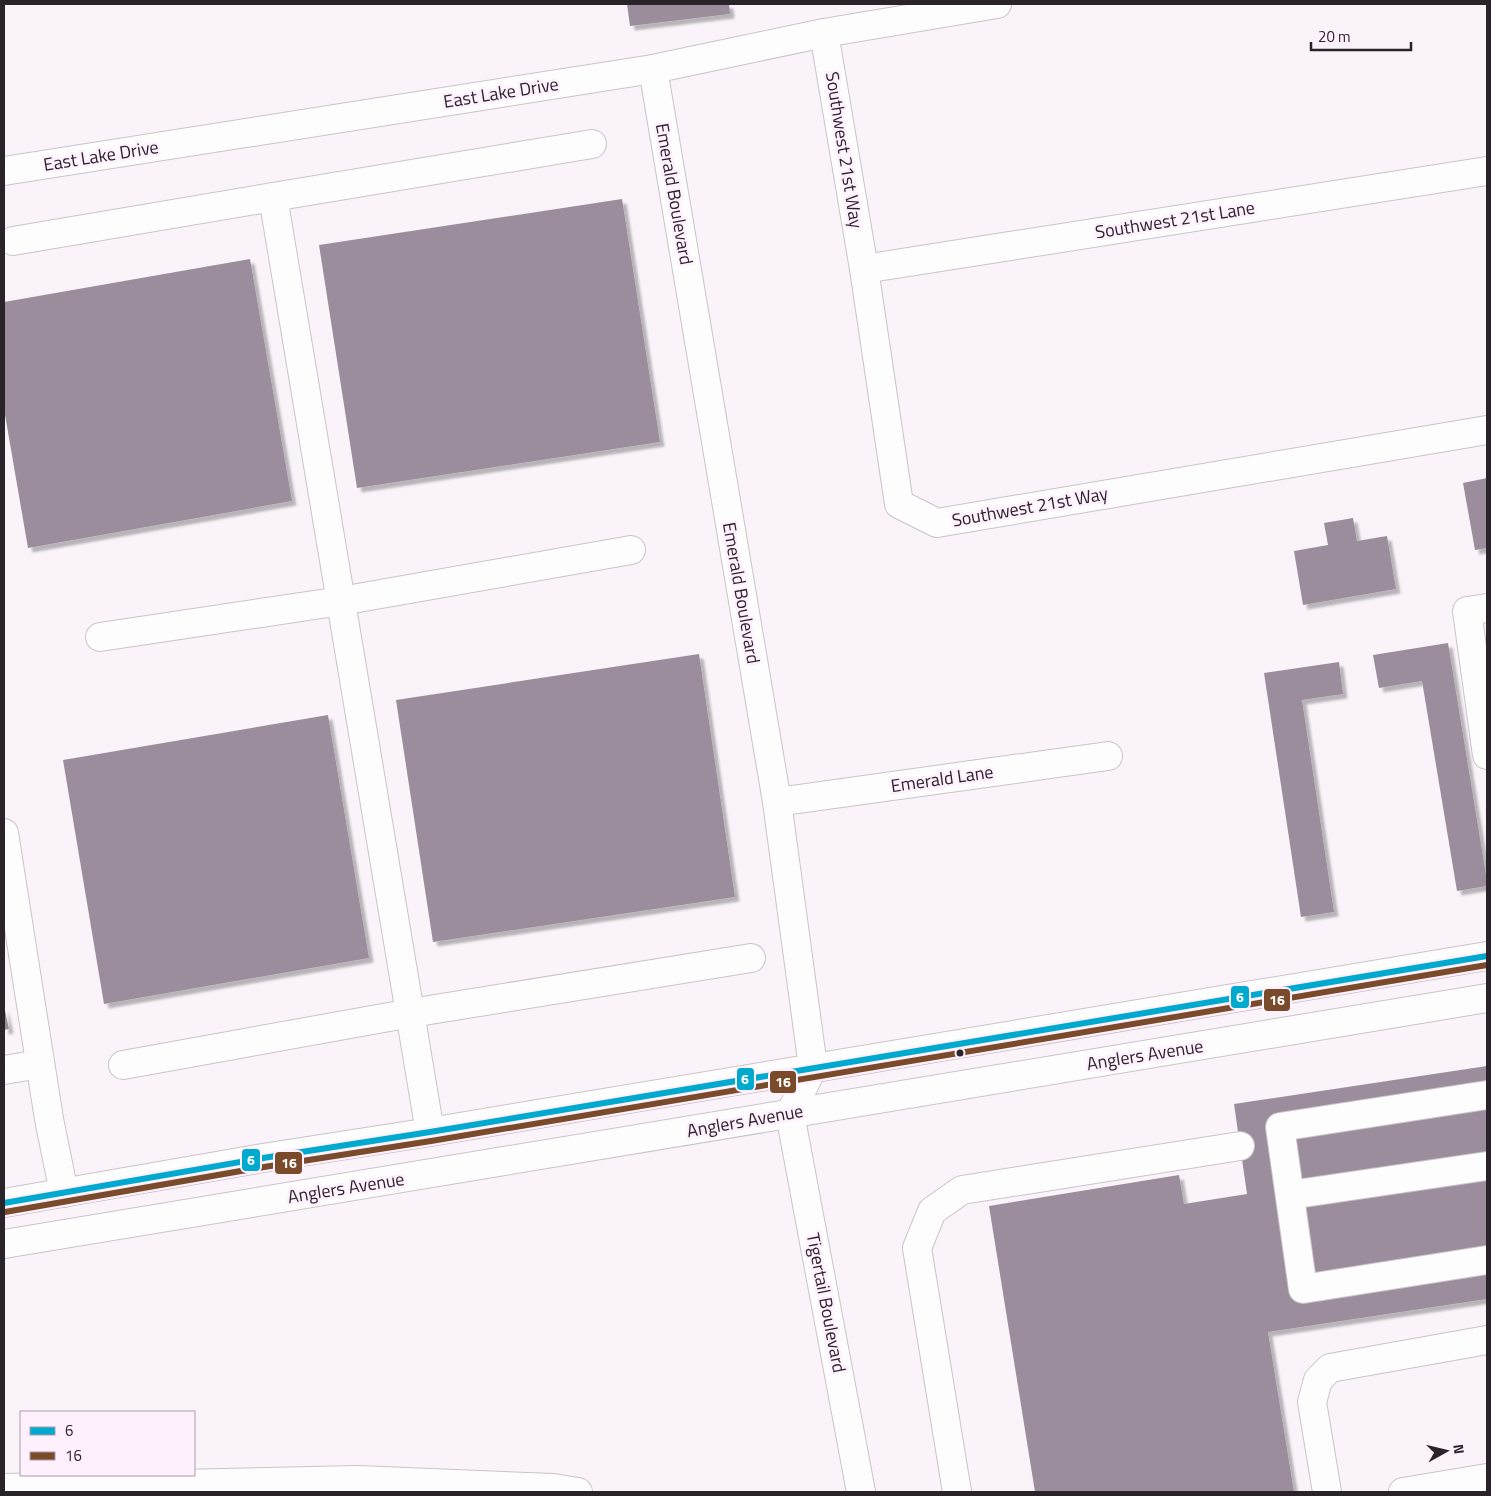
<svg xmlns="http://www.w3.org/2000/svg" width="1491" height="1496" viewBox="0 0 1491 1496" font-family="'Titillium Web',sans-serif">
<style>
.building{fill:#9b8d9b;filter:url(#shadow)}
.lines{fill:none;stroke-linecap:round;stroke-linejoin:round}
.minor-casing{stroke:#cac3c9;stroke-width:30}
.minor{stroke:#fefdfe;stroke-width:28}
.bus-1-casing{stroke:#fef0fd;stroke-width:10}
.bus-2-casing{stroke:#fef0fd;stroke-width:10}
.bus-1{stroke:#00a9ce;stroke-width:6}
.bus-2{stroke:#7a4b2a;stroke-width:6}
.bus-dot{fill:#2b232a;stroke:#fef0fd;stroke-width:2}
.labels{text-anchor:middle;stroke-width:5;stroke-linejoin:round;paint-order:stroke}
.street-label{font-size:18px;fill:#2b232a;stroke:#fef0fd}
.line-badge{stroke:#fef0fd;stroke-width:2}
.badge-label{font-size:14px;text-anchor:middle;font-weight:bold;fill:#fff}
</style>
<defs>
<filter id="shadow"><feDropShadow dx="4.5" dy="4.5" stdDeviation="1" flood-color="#0004"/></filter>
</defs>
<rect width="100%" height="100%" fill="#faf4fa"/>
<g class="building">
<polygon points="627,4 729,4 730,14 630,26"/>
<polygon points="622,199 660,442 357,488 319,245"/>
<polygon points="250,259 292,501 28,548 4,409 4,302"/>
<polygon points="1487,478 1487,548 1475,550 1463,483"/>
<polygon points="1353,518 1357,541 1387,536 1396,589 1303,605 1294,551 1328,545 1324,523"/>
<polygon points="1448,643 1487,881 1487,886 1457,891 1422,681 1379,688 1373,655"/>
<polygon points="699,654 735,897 433,942 396,700"/>
<polygon points="1339,662 1343,694 1302,700 1334,912 1301,917 1264,673"/>
<polygon points="328,715 369,958 104,1004 63,760"/>
<polygon points="4,1006 9,1029 4,1030"/>
<polygon points="1487,1066 1487,1299 1268,1332 1294,1492 1035,1492 989,1206 1179,1175 1184,1204 1247,1194 1234,1104"/>
</g>
<g class="lines">
<g class="minor-casing">
<g id="minor">
<polyline points="824,33 864,269 899,504 937,523 1487,430"/>
<polyline points="653,69 777,802 813,1067 790,1114"/>
<polyline points="4,171 653,69 824,33 997,4"/>
<polyline points="13,241 273,197"/>
<polyline points="864,269 1487,171"/>
<polyline points="1487,608 1467,611 1487,755"/>
<polyline points="100,637 341,601 631,550"/>
<polyline points="777,802 1108,756"/>
<polyline points="4,833 49,1119 64,1193"/>
<polyline points="123,1065 411,1013 751,958"/>
<polyline points="4,1070 40,1064"/>
<polyline points="1487,1095 1280,1127 1303,1289 1487,1260"/>
<polyline points="790,1114 861,1492"/>
<polyline points="430,1132 273,197 592,144"/>
<polyline points="1290,1195 1487,1166"/>
<polyline points="4,1203 263,1158 430,1132 1487,956"/>
<polyline points="4,1244 1487,998"/>
<polyline points="4,1488 358,1480 553,1488 578,1492"/>
<polyline points="957,1492 917,1248 932,1211 962,1190 1240,1146"/>
<polyline points="1327,1492 1312,1402 1318,1380 1330,1368 1487,1340"/>
<polyline points="1403,1492 1487,1478"/>
</g>
</g>
<use href="#minor" class="minor"/>
<g class="bus-1-casing">
<polyline id="bus-1" points="4,1203 263,1158 430,1132 1487,956"/>
</g>
<g class="bus-2-casing">
<polyline id="bus-2" points="5,1212 264,1167 431,1141 1487,965"/>
</g>
<use href="#bus-1" class="bus-1"/>
<use href="#bus-2" class="bus-2"/>
</g>
<circle class="bus-dot" cx="960" cy="1053" r="4.5"/>
<g class="labels">
<g class="street-label">
<text transform="translate(501 93) rotate(-9)" y="6">East Lake Drive</text>
<text transform="translate(844 150) rotate(81)" y="6">Southwest 21st Way</text>
<text transform="translate(101 156) rotate(-9)" y="6">East Lake Drive</text>
<text transform="translate(674 194) rotate(80)" y="6">Emerald Boulevard</text>
<text transform="translate(1175 220) rotate(-9)" y="6">Southwest 21st Lane</text>
<text transform="translate(1030 507) rotate(-10)" y="6">Southwest 21st Way</text>
<text transform="translate(741 593) rotate(80)" y="6">Emerald Boulevard</text>
<text transform="translate(942 779) rotate(-8)" y="6">Emerald Lane</text>
<text transform="translate(1145 1055) rotate(-9)" y="6">Anglers Avenue</text>
<text transform="translate(745 1121) rotate(-10)" y="6">Anglers Avenue</text>
<text transform="translate(346 1188) rotate(-9)" y="6">Anglers Avenue</text>
<text transform="translate(826 1303) rotate(79)" y="6">Tigertail Boulevard</text>
</g>
</g>
<g class="line-badge">
<rect x="1230" y="985" width="20" height="24" rx="5" fill="#00a9ce"/>
<rect x="1263" y="988" width="28" height="24" rx="5" fill="#7a4b2a"/>
<rect x="736" y="1067" width="19" height="24" rx="5" fill="#00a9ce"/>
<rect x="769" y="1070" width="28" height="24" rx="5" fill="#7a4b2a"/>
<rect x="241" y="1148" width="20" height="24" rx="5" fill="#00a9ce"/>
<rect x="274" y="1151" width="29" height="24" rx="5" fill="#7a4b2a"/>
</g>
<g class="badge-label">
<text x="1240" y="1002">6</text>
<text x="1277" y="1005">16</text>
<text x="745" y="1084">6</text>
<text x="783" y="1087">16</text>
<text x="251" y="1165">6</text>
<text x="289" y="1168">16</text>
</g>
<rect width="1491" height="1496" fill="none" stroke="#2b232a" stroke-width="10"/>
<rect x="20" y="1411" width="175" height="65" fill="#fef0fd" stroke="#aa9ea9"/>
<rect x="30" y="1427" width="25" height="8" fill="#00a9ce" stroke="#aa9ea9"/>
<text x="65" y="1436" font-size="15" fill="#2b232a">6</text>
<rect x="30" y="1452" width="25" height="8" fill="#7a4b2a" stroke="#aa9ea9"/>
<text x="65" y="1461" font-size="15" fill="#2b232a">16</text>
<g transform="translate(1446 1451) rotate(82)" stroke="#fef0fd" stroke-width="4" paint-order="stroke">
<path d="M0-4L9 19L0 12L-9 19Z" fill="#2b232a"/>
<text y="-8" font-size="14" font-weight="bold" text-anchor="middle" fill="#2b232a">N</text>
</g>
<path d="M1311 42v8h100v-8" fill="none" stroke="#2b232a" stroke-width="2.5"/>
<text x="1318" y="42" font-size="15" fill="#2b232a" stroke="#fef0fd" stroke-width="4" paint-order="stroke">20 m</text>
</svg>
